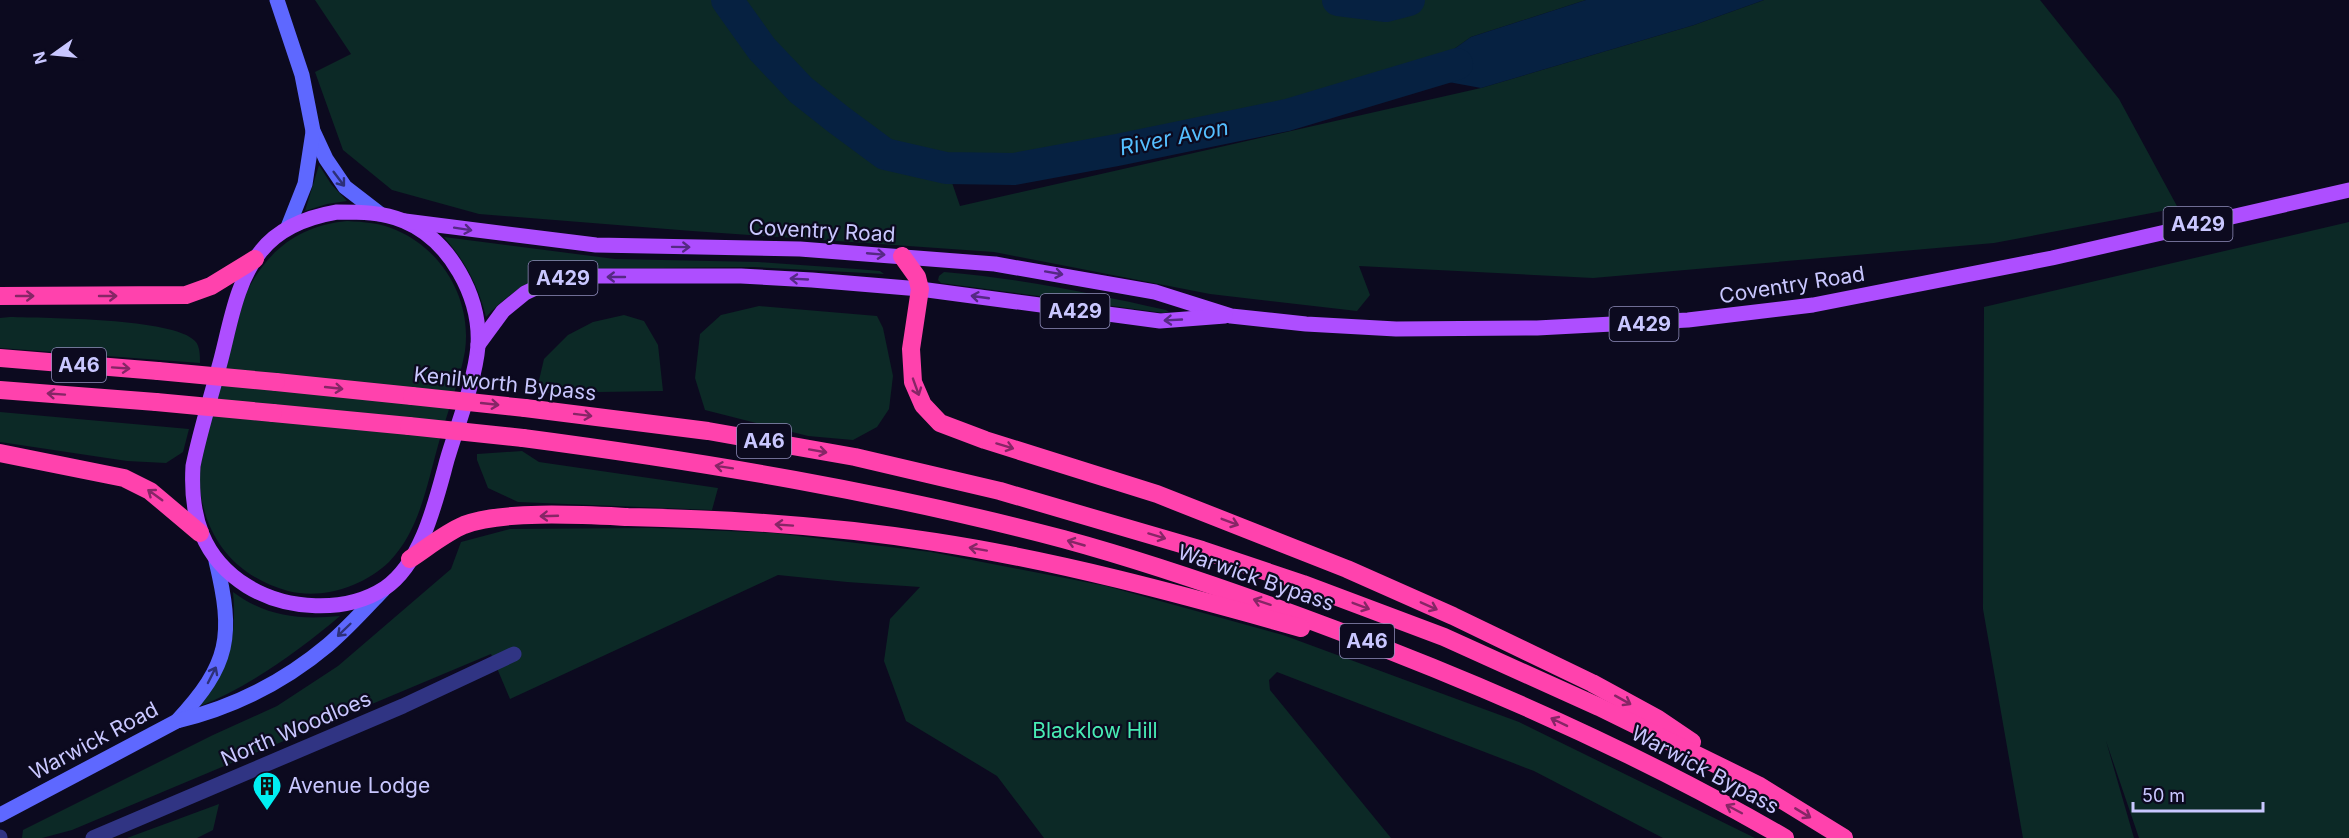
<svg xmlns="http://www.w3.org/2000/svg" width="2349" height="838" viewBox="0 0 2349 838" font-family="Inter,sans-serif">
<style>
.green{fill:#0c2926}
.water{fill:#062141}
.lines{fill:none;stroke-linecap:round;stroke-linejoin:round}
.river{stroke:#062141;stroke-width:32}
.street{stroke:#303483;stroke-width:15}
.secondary{stroke:#5e68ff;stroke-width:15}
.primary{stroke:#ae4eff;stroke-width:15}
.highway{stroke:#ff42ad;stroke-width:18}
.highway-bridge{stroke:#ff42ad;stroke-width:18}
.oneway{stroke:#2d3079}
.oneway2{stroke:#552984}
.oneway3{stroke:#862666}
.labels{text-anchor:middle;stroke-width:4.5;stroke-linejoin:round;paint-order:stroke}
.shield{fill:#0c0a1f;stroke:#908ebc;stroke-width:1.5}
.shield-label{font-size:20px;font-weight:bold;fill:#c9c7ff}
.street-label{font-size:21px;fill:#c9c7ff;stroke:#0c0a1f}
.park-label{font-size:21px;fill:#48ebb4;stroke:#0c0a1f}
.poi-label{font-size:21px;fill:#c9c7ff;stroke:#0c0a1f;text-anchor:start}
.water-label{font-size:22px;font-style:italic;fill:#55bfff;stroke:#0c0a1f}
</style>
<rect width="100%" height="100%" fill="#0c0a1f"/>
<g class="green">
<polygon points="315,0 1586,0 1471,37 1416,76 1287,115 1014,169 947,168 960,206 1481,88 1694,25 1764,0 2040,0 2119,99 2178,208 1994,243 1593,278 1359,266 1370,295 1357,311 1210,294 994,252 692,231 479,214 392,190 343,150 315,72 351,54"/>
<polygon points="319,165 331,184 347,201 327,204 305,211"/>
<path d="M 347,221 C 364,222 381,223 396,230 C 443,250 472,300 465,351 C 460,380 447,413 439,442 C 427,484 420,530 389,562 C 364,586 323,600 288,591 C 226,574 196,524 199,461 C 200,444 209,425 213,409 C 224,371 235,333 245,295 C 267,251 297,226 347,221 Z"/>
<polygon points="2349,222 2349,838 2139,838 2106,741 2134,838 2023,838 1983,609 1984,307"/>
<path d="M 444,237 L 615,259 L 758,262 L 857,269 L 880,271 L 884,274 L 753,267 L 569,269 C 534,275 510,292 486,317 C 478,285 465,261 444,237 Z"/>
<path d="M 944,272 C 1019,278 1093,294 1166,310 L 1169,312 L 1164,313 L 941,283 L 938,280 L 939,276 Z"/>
<polygon points="759,306 877,316 883,328 893,376 889,409 877,427 853,440 808,436 705,410 695,378 700,334 721,315"/>
<polygon points="624,315 644,321 658,345 663,391 536,393 544,359 568,335 593,322"/>
<path d="M 10,317 C 45,318 174,318 195,341 C 200,346 200,356 200,363 L 0,348 L 0,318 Z"/>
<polygon points="0,412 189,429 183,452 166,463 127,461 0,442"/>
<polygon points="522,451 539,462 718,488 712,510 518,502 488,488 477,460 477,454"/>
<polygon points="652,528 774,533 931,552 1106,586 1283,635 1519,722 1755,838 1663,838 1534,771 1277,672 1269,680 1270,690 1391,838 1044,838 997,776 906,721 884,661 890,619 920,587 847,582 778,575 510,699 491,654 72,830 42,838 22,838 23,830 213,735 277,706 338,666 451,569 461,542 510,529"/>
<path d="M 233,592 C 267,617 300,620 340,616 C 300,650 249,687 200,706 C 229,667 237,640 233,592 Z"/>
<polygon points="219,804 213,830 197,838 127,838"/>
</g>
<polygon class="water" points="1586,0 1764,0 1694,25 1481,88 1416,76 1471,37"/>
<g class="lines">
<g class="river">
<polyline points="727,0 762,49 801,90 839,120 885,154 946,168 1014,169 1117,150 1287,115 1457,64"/>
<polyline points="1338,0 1386,6 1409,0"/>
</g>
<g class="street">
<polyline points="0,837 0,838"/>
<polyline points="93,838 403,706 514,654"/>
</g>
<g class="secondary">
<polyline points="277,0 302,75 313,131 326,159 345,187 380,214"/>
<polyline points="288,227 305,184 313,132"/>
<path d="M 177,721 C 230,664 234,636 216,561"/>
<path d="M 0,815 L 177,721 C 231,708 284,682 328,645 C 347,629 365,609 383,590"/>
</g>
<g class="primary">
<path d="M 337,212 C 360,212 382,212 404,221 C 450,240 481,297 478,346 C 475,381 457,426 447,460 C 436,500 422,563 385,588 C 345,614 286,610 247,586 C 202,558 190,516 193,466 C 200,431 211,397 220,363 C 230,326 236,281 261,251 C 280,227 308,217 337,212 Z"/>
<polyline points="405,221 596,245 800,249 995,264 1155,292 1231,316 1306,324 1396,329 1537,328 1688,320 1813,305 2052,258 2349,190"/>
<polyline points="478,345 503,311 525,293 546,283 583,276 741,276 812,280 920,289 1160,321 1225,316"/>
</g>
<g class="highway">
<polyline points="902,256 917,277 920,289 911,349 913,382 923,405 940,423 985,440 1157,494 1347,569 1453,616 1592,683 1658,719 1692,742"/>
<polyline points="0,296 186,295 211,286 255,259"/>
<polyline points="0,358 158,371"/>
<polyline points="276,382 412,396"/>
<polyline points="0,390 156,402"/>
<polyline points="525,408 708,431 855,457 1000,491 1202,550 1303,584 1444,637 1599,707 1758,785 1844,838"/>
<polyline points="273,413 409,426"/>
<path d="M 523,438 C 705,462 885,492 1063,539 C 1155,564 1246,596 1336,630 C 1491,688 1642,755 1785,838"/>
<polyline points="0,453 124,478 150,491 200,533"/>
<path d="M 410,559 C 427,548 445,533 464,525 C 503,510 586,515 628,517 C 731,519 834,526 935,542 C 1059,561 1180,594 1301,628"/>
</g>
<g class="highway-bridge">
<polyline points="158,371 276,382"/>
<polyline points="412,396 525,408"/>
<polyline points="156,402 273,413"/>
<polyline points="409,426 523,438"/>
</g>
</g>
<defs><path id="oneway-shaft" d="M-6 0H5M1.5-3L5.5 0L1.5 3" fill="none" stroke-width="1.6" stroke-linecap="round" stroke-linejoin="round" transform="scale(1.5)"/></defs>
<g class="oneway">
<use href="#oneway-shaft" transform="translate(339 179) rotate(53)"/>
<use href="#oneway-shaft" transform="translate(344 630) rotate(136)"/>
<use href="#oneway-shaft" transform="translate(212 675) rotate(-63)"/>
</g>
<g class="oneway2">
<use href="#oneway-shaft" transform="translate(463 229) rotate(9)"/>
<use href="#oneway-shaft" transform="translate(681 247) rotate(1)"/>
<use href="#oneway-shaft" transform="translate(876 254) rotate(5)"/>
<use href="#oneway-shaft" transform="translate(1054 273) rotate(10)"/>
<use href="#oneway-shaft" transform="translate(616 277) rotate(-180)"/>
<use href="#oneway-shaft" transform="translate(799 279) rotate(-177)"/>
<use href="#oneway-shaft" transform="translate(980 297) rotate(-172)"/>
<use href="#oneway-shaft" transform="translate(1173 320) rotate(177)"/>
</g>
<g class="oneway3">
<use href="#oneway-shaft" transform="translate(25 296)"/>
<use href="#oneway-shaft" transform="translate(108 296)"/>
<use href="#oneway-shaft" transform="translate(121 368) rotate(4)"/>
<use href="#oneway-shaft" transform="translate(916 387) rotate(70)"/>
<use href="#oneway-shaft" transform="translate(334 388) rotate(6)"/>
<use href="#oneway-shaft" transform="translate(56 394) rotate(-176)"/>
<use href="#oneway-shaft" transform="translate(490 404) rotate(6)"/>
<use href="#oneway-shaft" transform="translate(583 415) rotate(7)"/>
<use href="#oneway-shaft" transform="translate(1005 446) rotate(17)"/>
<use href="#oneway-shaft" transform="translate(818 451) rotate(10)"/>
<use href="#oneway-shaft" transform="translate(724 467) rotate(-171)"/>
<use href="#oneway-shaft" transform="translate(155 495) rotate(-144)"/>
<use href="#oneway-shaft" transform="translate(549 516) rotate(178)"/>
<use href="#oneway-shaft" transform="translate(1230 522) rotate(21)"/>
<use href="#oneway-shaft" transform="translate(784 525) rotate(-176)"/>
<use href="#oneway-shaft" transform="translate(1157 536) rotate(17)"/>
<use href="#oneway-shaft" transform="translate(1076 543) rotate(-164)"/>
<use href="#oneway-shaft" transform="translate(978 549) rotate(-170)"/>
<use href="#oneway-shaft" transform="translate(1262 602) rotate(-162)"/>
<use href="#oneway-shaft" transform="translate(1361 606) rotate(21)"/>
<use href="#oneway-shaft" transform="translate(1429 606) rotate(24)"/>
<use href="#oneway-shaft" transform="translate(1623 700) rotate(29)"/>
<use href="#oneway-shaft" transform="translate(1559 722) rotate(-154)"/>
<use href="#oneway-shaft" transform="translate(1734 809) rotate(-152)"/>
<use href="#oneway-shaft" transform="translate(1803 813) rotate(31)"/>
</g>
<defs>
<g id="building-pin" transform="scale(1.5)"><path d="M0 17L-7.5 6A9.5 9.5 0 1 1 7.5 6Z" fill="#00eff2" stroke="#0c0a1f"/><path d="M-4-6H4V6H1V3H-1V6H-4ZM-2.5-4.3h1.7v1.8h-1.7ZM.8-4.3h1.7v1.8H.8ZM-2.5-1h1.7V.8h-1.7ZM.8-1h1.7V.8H.8Z" fill="#111"/></g>
</defs>
<g fill-rule="evenodd">
<use href="#building-pin" x="267" y="786"/>
</g>
<g class="labels">
<g class="shield">
<rect x="2163.5" y="207" width="69" height="34" rx="4.5"/>
<rect x="528.5" y="261" width="69" height="34" rx="4.5"/>
<rect x="1040.5" y="294" width="69" height="34" rx="4.5"/>
<rect x="1609.5" y="307" width="69" height="34" rx="4.5"/>
<rect x="52" y="348" width="54" height="34" rx="4.5"/>
<rect x="737" y="424" width="54" height="34" rx="4.5"/>
<rect x="1340" y="624" width="54" height="34" rx="4.5"/>
</g>
<g class="shield-label">
<text x="2198" y="231">A429</text>
<text x="563" y="285">A429</text>
<text x="1075" y="318">A429</text>
<text x="1644" y="331">A429</text>
<text x="79" y="372">A46</text>
<text x="764" y="448">A46</text>
<text x="1367" y="648">A46</text>
</g>
<g class="street-label">
<text transform="translate(822 231) rotate(3)" y="7">Coventry Road</text>
<text transform="translate(1792 285) rotate(-9)" y="7">Coventry Road</text>
<text transform="translate(505 384) rotate(6)" y="7">Kenilworth Bypass</text>
<text transform="translate(1256 578) rotate(19)" y="7">Warwick Bypass</text>
<text transform="translate(296 729) rotate(-23)" y="7">North Woodloes</text>
<text transform="translate(94 741) rotate(-28)" y="7">Warwick Road</text>
<text transform="translate(1705 770) rotate(28)" y="7">Warwick Bypass</text>
</g>
<g class="park-label">
<text x="1095" y="738">Blacklow Hill</text>
</g>
<g class="poi-label">
<text x="288" y="793">Avenue Lodge</text>
</g>
<g class="water-label">
<text transform="translate(1174 137) rotate(-11)" y="8">River Avon</text>
</g>
</g>
<g transform="translate(54 54) rotate(255)" stroke="#0c0a1f" stroke-width="4.5" paint-order="stroke">
<path d="M0-4.5L10 22L0 15L-10 22Z" fill="#c9c7ff"/>
<text y="-9" font-size="16" font-weight="bold" text-anchor="middle" fill="#c9c7ff">N</text>
</g>
<path d="M2133 802v9h130v-9" fill="none" stroke="#c9c7ff" stroke-width="3"/>
<text x="2142" y="802" font-size="18" fill="#c9c7ff" stroke="#0c0a1f" stroke-width="4.5" paint-order="stroke">50 m</text>
</svg>
